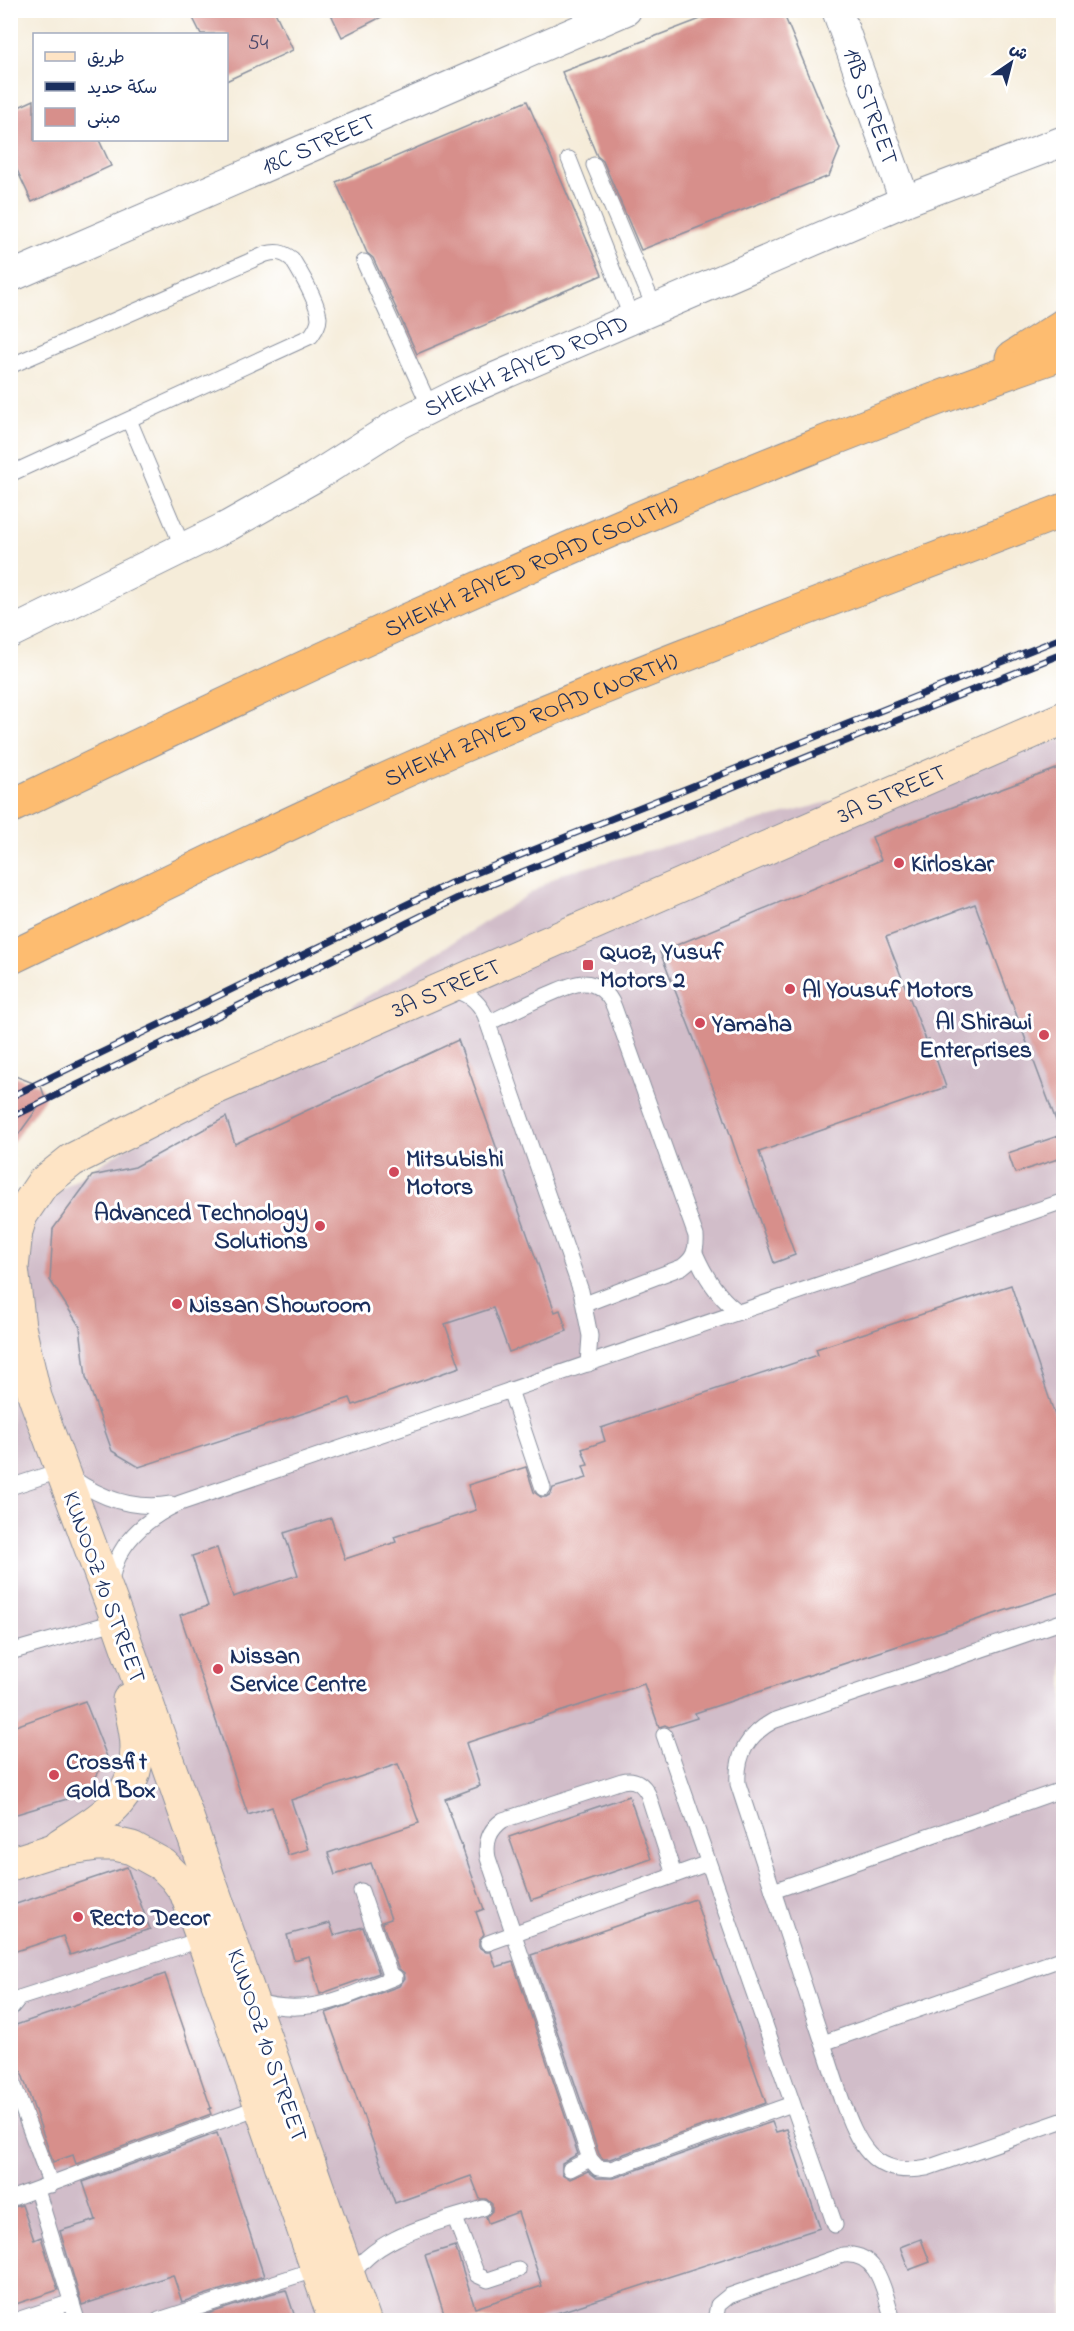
<svg xmlns="http://www.w3.org/2000/svg" width="1074" height="2331" viewBox="0 0 1074 2331" font-family="'Indie Flower','Playpen Sans Arabic',sans-serif">
<style>
.industrial{fill:#d1bdc9}
.building{fill:#d78f8b}
.lines{fill:none;stroke-linecap:round;stroke-linejoin:round}
.lane-casing{stroke:#888e9c;stroke-width:17}
.street-casing{stroke:#888e9c;stroke-width:32}
.secondary-casing{stroke:#888e9c;stroke-width:35}
.highway-casing{stroke:#888e9c;stroke-width:35}
.lane{stroke:#fff;stroke-width:15}
.street{stroke:#fff;stroke-width:30}
.secondary{stroke:#fee4c5;stroke-width:33}
.highway{stroke:#fdbc6f;stroke-width:33}
.rail-casing{stroke:#1b2f5e;stroke-width:7}
.rail{stroke:#fff;stroke-width:4.5;stroke-dasharray:14;stroke-linecap:butt}
.poi-dot{fill:#d1495b;stroke:#fff;stroke-width:2}
.labels{text-anchor:middle;stroke-width:6;stroke-linejoin:round;paint-order:stroke}
.number-label{font-size:21px;fill:#4a4769}
.street-label{font-size:24px;fill:#1b2f5e;stroke:#fff}
.poi-label{font-size:24px;font-weight:bold;fill:#1b2f5e;stroke:#fff;text-anchor:start}
</style>
<rect width="100%" height="100%" fill="#fff"/>
<filter id="ink" filterUnits="userSpaceOnUse"><feTurbulence type="fractalNoise" baseFrequency=".0167" numOctaves="2"/><feDisplacementMap in="SourceGraphic" scale="12" xChannelSelector="R" yChannelSelector="G"/><feConvolveMatrix kernelMatrix="1 2 1 2 8 2 1 2 1" color-interpolation-filters="sRGB"/></filter>
<filter id="wash" filterUnits="userSpaceOnUse"><feTurbulence type="fractalNoise" baseFrequency=".008" numOctaves="4" result="noise"/><feDisplacementMap in="SourceGraphic" scale="24" xChannelSelector="R" yChannelSelector="G"/><feGaussianBlur stdDeviation="1.35" result="paint"/><feColorMatrix in="noise" values="0 0 0 0 0 0 0 0 0 0 0 0 0 0 0 0 0 1.4 0 .05"/><feComposite in="paint" operator="in"/></filter>
<g filter="url(#wash)">
<rect width="100%" height="100%" fill="#f5ecd9"/>
<polygon class="industrial" points="1063,739 1063,2320 11,2320 11,1221 561,874"/>
<g id="blocks">
<g class="building">
<polygon points="189,10 274,10 293,50 226,81 226,34 201,34"/>
<polygon points="329,10 395,10 342,37"/>
<polygon points="724,10 782,10 840,149 829,176 641,250 603,161 597,156 562,72"/>
<polygon points="34,100 34,140 99,140 111,166 32,202 10,155 10,111"/>
<polygon points="527,101 602,275 417,354 373,258 367,253 336,182"/>
<polygon points="1064,766 1064,1133 1061,1134 975,904 886,937 926,1040 929,1039 946,1087 759,1152 795,1255 774,1263 721,1108 660,952 881,860 872,837"/>
<polygon points="458,1040 555,1312 560,1310 567,1331 509,1352 493,1308 445,1324 460,1367 353,1405 350,1398 139,1467 112,1451 86,1377 80,1327 50,1280 53,1229 92,1176 135,1167 226,1117 235,1144"/>
<polygon points="10,1074 41,1086 45,1098 10,1146"/>
<polygon points="1064,1134 1064,1157 1015,1173 1008,1153"/>
<polygon points="1011,1285 1064,1442 1064,1591 695,1713 697,1718 669,1727 665,1725 659,1727 644,1684 466,1743 480,1786 445,1799 484,1909 476,1912 484,1934 479,1941 479,1947 486,1952 491,1952 496,1967 513,1962 578,2154 562,2163 562,2174 570,2179 588,2171 597,2178 614,2178 772,2122 776,2132 787,2129 820,2228 535,2320 446,2320 425,2255 455,2246 475,2308 542,2286 518,2212 488,2223 486,2217 492,2211 492,2204 486,2199 480,2199 471,2176 395,2203 326,2013 399,1986 405,1978 404,1973 398,1968 382,1922 391,1919 371,1863 335,1875 328,1853 419,1823 398,1764 291,1800 308,1849 288,1855 272,1807 248,1815 180,1615 208,1606 192,1556 217,1548 233,1597 298,1575 284,1533 331,1518 345,1559 396,1542 394,1537 476,1510 468,1485 526,1467 534,1492 541,1497 546,1497 551,1494 553,1488 587,1478 583,1466 588,1465 582,1449 605,1441 601,1428 818,1355 816,1349"/>
<polygon points="85,1701 107,1757 87,1793 10,1816 10,1728"/>
<polygon points="629,1796 651,1859 531,1900 509,1837"/>
<polygon points="127,1867 150,1929 70,1955 63,1936 10,1953 10,1906"/>
<polygon points="695,1899 766,2103 610,2159 603,2159 599,2154 531,1955"/>
<polygon points="330,1923 334,1935 363,1927 379,1973 320,1994 309,1956 294,1960 287,1935"/>
<polygon points="165,1974 211,2108 209,2109 211,2114 76,2164 73,2155 53,2162 10,2040 10,2027"/>
<polygon points="217,2133 264,2276 182,2302 173,2275 82,2305 60,2231 96,2220 83,2182"/>
<polygon points="22,2205 34,2240 41,2237 58,2290 10,2306 10,2208"/>
<polygon points="921,2239 930,2262 909,2270 900,2247"/>
<polygon points="286,2290 296,2320 189,2320 270,2294"/>
</g>
</g>
</g>
<g filter="url(#ink)">
<use href="#blocks" fill-opacity="0" stroke="#888e9c" stroke-width="1.5"/>
<g class="lines">
<g class="lane-casing">
<g id="lane">
<polyline points="569,159 632,319"/>
<polyline points="594,165 655,309"/>
<polyline points="364,262 430,407"/>
<path d="M 10,366 L 266,254 C 276,251 283,252 292,259 C 300,272 318,302 319,318 C 319,325 315,330 311,336 L 10,474"/>
<polyline points="129,420 183,548"/>
<path d="M 451,989 C 467,993 477,999 485,1015 L 581,1291 L 590,1336 L 588,1364"/>
<path d="M 488,1023 C 507,1015 566,983 583,983 C 598,983 609,994 614,1007 L 696,1236 C 697,1251 693,1259 682,1267 L 585,1304"/>
<path d="M 695,1253 C 705,1276 718,1298 739,1312"/>
<polyline points="510,1390 543,1488"/>
<path d="M 10,1487 L 62,1470 C 94,1496 130,1511 171,1504"/>
<path d="M 111,1585 C 114,1545 146,1518 180,1503 L 1064,1201"/>
<path d="M 1064,1621 L 773,1721 C 748,1735 736,1754 738,1784 L 841,2098 C 857,2141 871,2179 927,2168 L 1064,2120"/>
<polyline points="10,1652 118,1621"/>
<polyline points="664,1735 835,2225"/>
<path d="M 674,1875 L 648,1794 C 642,1783 634,1778 622,1781 L 503,1820 C 489,1830 485,1842 488,1858 L 590,2159 L 598,2168 L 611,2169 L 792,2104"/>
<polyline points="361,1891 391,1978"/>
<polyline points="773,1891 1064,1789"/>
<polyline points="488,1943 708,1863"/>
<path d="M 253,2001 C 310,2018 343,1997 395,1977"/>
<polyline points="10,2009 19,1998 203,1939"/>
<polyline points="823,2043 1064,1958"/>
<polyline points="10,2075 51,2185"/>
<polyline points="570,2169 590,2159"/>
<polyline points="37,2190 77,2320"/>
<polyline points="10,2199 261,2106"/>
<polyline points="455,2218 477,2275 488,2280 518,2270"/>
<path d="M 350,2279 C 373,2235 440,2223 483,2208"/>
<polyline points="17,2320 72,2302"/>
<polyline points="159,2320 317,2269"/>
<path d="M 715,2320 L 718,2305 L 729,2296 L 843,2255 C 880,2251 884,2293 893,2320"/>
</g>
</g>
<g class="street-casing">
<g id="street">
<path id="s1" d="M 837,10 L 905,201"/>
<path id="s2" d="M 10,277 L 626,10"/>
<path id="s3" d="M 10,633 L 228,526 L 313,478 L 398,424 L 462,392 L 905,201 L 1064,141"/>
</g>
</g>
<g class="secondary-casing">
<g id="secondary">
<path d="M 60,1845 C 99,1819 137,1802 137,1747 C 137,1731 132,1716 129,1700"/>
<polyline points="10,1864 51,1851 97,1844 115,1844 132,1848 163,1865 175,1877 186,1892 203,1939 335,2320"/>
<path id="s4" d="M 364,2320 L 118,1621 L 35,1397 L 19,1327 L 12,1268 L 16,1231 L 21,1215 L 42,1184 L 72,1160 L 211,1090 L 1064,718"/>
</g>
</g>
<g class="highway-casing">
<g id="highway">
<polyline points="1012,358 1064,325"/>
<path id="s5" d="M 10,807 C 274,680 538,556 810,448 C 894,415 978,382 1064,353"/>
<path id="s6" d="M 10,958 C 163,885 314,809 469,743 C 665,660 865,587 1064,510"/>
</g>
</g>
<use href="#lane" class="lane"/>
<use href="#street" class="street"/>
<use href="#secondary" class="secondary"/>
<use href="#highway" class="highway"/>
<g class="rail-casing">
<g id="rail">
<polyline points="10,1097 451,883 1064,637"/>
<polyline points="10,1118 458,898 1064,653"/>
</g>
</g>
<use href="#rail" class="rail"/>
</g>
</g>
<g class="poi-dot">
<circle cx="899" cy="863" r="6"/>
<rect x="582" y="959" width="12" height="12" rx="3"/>
<circle cx="790" cy="989" r="6"/>
<circle cx="700" cy="1023" r="6"/>
<circle cx="1044" cy="1035" r="6"/>
<circle cx="394" cy="1172" r="6"/>
<circle cx="320" cy="1226" r="6"/>
<circle cx="177" cy="1304" r="6"/>
<circle cx="218" cy="1669" r="6"/>
<circle cx="54" cy="1775" r="6"/>
<circle cx="78" cy="1917" r="6"/>
</g>
<g class="labels">
<g class="number-label">
<text x="258" y="49">54</text>
</g>
<g class="street-label">
<text dy="8" stroke="none"><textPath href="#s1" startOffset="102">19B STREET</textPath></text>
<text dy="8" stroke="none"><textPath href="#s2" startOffset="336">18C STREET</textPath></text>
<text dy="8" stroke="none"><textPath href="#s3" startOffset="582">SHEIKH ZAYED ROAD</textPath></text>
<text dy="8" stroke="none"><textPath href="#s5" startOffset="574">SHEIKH ZAYED ROAD (SOUTH)</textPath></text>
<text dy="8" stroke="none"><textPath href="#s6" startOffset="573">SHEIKH ZAYED ROAD (NORTH)</textPath></text>
<text dy="8" stroke="none"><textPath href="#s4" startOffset="2139">3A STREET</textPath></text>
<text dy="8" stroke="none"><textPath href="#s4" startOffset="1653">3A STREET</textPath></text>
<text transform="translate(105 1587) rotate(70)" y="8">KUNOOZ 10 STREET</text>
<text transform="translate(268 2045) rotate(71)" y="8">KUNOOZ 10 STREET</text>
</g>
<g class="poi-label">
<text x="911" y="871">Kirloskar</text>
<text x="600" y="959">Quoz, Yusuf<tspan x="600" dy="28">Motors 2</tspan></text>
<text x="802" y="997">Al Yousuf Motors</text>
<text x="1032" y="1029" text-anchor="end">Al Shirawi<tspan x="1032" dy="28">Enterprises</tspan></text>
<text x="712" y="1031">Yamaha</text>
<text x="406" y="1166">Mitsubishi<tspan x="406" dy="28">Motors</tspan></text>
<text x="308" y="1220" text-anchor="end">Advanced Technology<tspan x="308" dy="28">Solutions</tspan></text>
<text x="189" y="1312">Nissan Showroom</text>
<text x="230" y="1663">Nissan<tspan x="230" dy="28">Service Centre</tspan></text>
<text x="66" y="1769">Crossfit<tspan x="66" dy="28">Gold Box</tspan></text>
<text x="90" y="1925">Recto Decor</text>
</g>
</g>
<rect width="1074" height="2331" fill="none" stroke="#fff" stroke-width="36"/>
<rect x="33" y="33" width="195" height="108" fill="#ffffff" stroke="#a4acbf" stroke-width="1.5"/>
<rect x="45" y="52" width="30" height="9" fill="#fee4c5" stroke="#a4acbf" stroke-width="1.5"/>
<text x="87" y="63" font-size="18" fill="#1b2f5e">طريق</text>
<rect x="45" y="82" width="30" height="9" fill="#1b2f5e" stroke="#a4acbf" stroke-width="1.5"/>
<text x="87" y="93" font-size="18" fill="#1b2f5e">سكة حديد</text>
<rect x="45" y="108" width="30" height="18" fill="#d78f8b" stroke="#a4acbf" stroke-width="1.5"/>
<text x="87" y="123" font-size="18" fill="#1b2f5e">مبنى</text>
<g transform="translate(1011 63) rotate(35)" stroke="#ffffff" stroke-width="4.5" paint-order="stroke">
<path d="M0-4.5L10 22L0 15L-10 22Z" fill="#1b2f5e"/>
<text y="-9" font-size="16" font-weight="bold" text-anchor="middle" fill="#1b2f5e">ش</text>
</g>
</svg>
